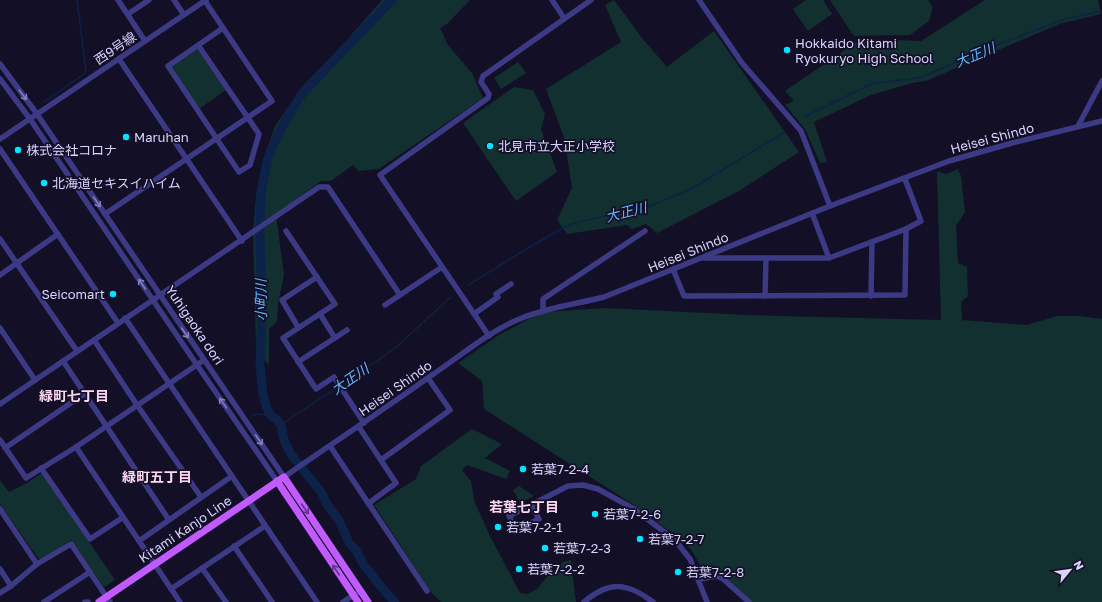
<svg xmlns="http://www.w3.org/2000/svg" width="1102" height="602" viewBox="0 0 1102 602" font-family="'Golos Text','Noto Sans JP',sans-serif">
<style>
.green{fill:#12302f}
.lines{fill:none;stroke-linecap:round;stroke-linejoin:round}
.stream{stroke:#0c2248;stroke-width:1.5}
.river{stroke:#0c2248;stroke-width:9}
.minor{stroke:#3d3a85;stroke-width:5.5}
.major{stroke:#c25bff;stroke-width:7}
.oneway{stroke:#837fbc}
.oneway2{stroke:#623188}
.poi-dot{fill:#00e5ff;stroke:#130f26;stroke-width:1.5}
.labels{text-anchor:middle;stroke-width:3.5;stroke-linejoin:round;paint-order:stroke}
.poi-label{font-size:13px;fill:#d9d4ff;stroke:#130f26;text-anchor:start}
.street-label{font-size:13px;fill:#d9d4ff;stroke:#130f26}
.water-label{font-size:14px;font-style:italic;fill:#62b6ff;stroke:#130f26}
.neighbourhood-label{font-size:14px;font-weight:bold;fill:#ffd6f0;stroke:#130f26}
</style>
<rect width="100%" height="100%" fill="#130f26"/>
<g class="green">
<polygon points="382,0 470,0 448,23 440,28 448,45 472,73 483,98 379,169 358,171 353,165 331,181 321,181 276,215 284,275 278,303 277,321 269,329 269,366 256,347 253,231 256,198 262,164 275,126 302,87 347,40"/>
<polygon points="614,0 642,38 667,67 714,31 799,152 739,191 657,233 646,224 632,229 627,225 567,234 557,220 572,188 564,137 546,89 621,42 605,5"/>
<polygon points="806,0 823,0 832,14 808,31 793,9"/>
<polygon points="830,0 928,0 933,7 929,21 910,35 854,36"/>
<polygon points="985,0 1098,0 1101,14 1059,24 926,81 912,83 871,95 814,122 827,162 820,163 805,129 785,105 794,101 785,91 861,39 921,41"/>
<polygon points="195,49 199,50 226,90 199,109 172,68 172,65"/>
<polygon points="518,62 526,73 501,89 494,78"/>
<polygon points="514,87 533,90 545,114 541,129 557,172 516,201 463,123"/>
<polygon points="958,169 961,176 965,212 956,226 958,263 967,267 968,296 961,302 962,320 1027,325 1057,316 1079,316 1102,319 1102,602 751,602 719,573 703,576 699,563 692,551 682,540 634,505 484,409 482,381 458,363 499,335 542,312 606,308 747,315 941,320 937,171 946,174"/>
<polygon points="472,429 502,444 485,458 510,471 506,479 467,465 462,470 471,481 475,503 490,536 520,593 527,594 537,589 550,573 563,562 571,560 576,602 441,602 431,592 374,505 416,479 421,466"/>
<polygon points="42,473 115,580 104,587 71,540 42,560 38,558 0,504 0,480 9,492 27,483"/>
<polygon points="519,486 534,496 520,503 513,490"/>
</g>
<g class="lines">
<g class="stream">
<polyline points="44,102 84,74 86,71 77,0"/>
<polyline points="804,117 873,83 912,79 922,77 976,53 1049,25 1065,19 1102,11"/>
<path d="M 468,285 C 501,265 534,243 569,225 C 581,219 609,218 616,211 L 633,210 L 641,210 L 691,189 L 783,133"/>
<polyline points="252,416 256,414 270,415"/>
<polyline points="281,425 394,349 451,297"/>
</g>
<polyline class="river" points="392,0 302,94 285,121 270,152 267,162 261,192 260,233 262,315 260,365 263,394 266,406 270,415 276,419 281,425 284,440 290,453 321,492 328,506 339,520 349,543 357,551 363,564 387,594 395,602"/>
<g class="minor">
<polyline points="118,0 145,41"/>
<polyline points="174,0 184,15"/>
<polyline points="552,0 564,18"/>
<polyline points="699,0 742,63 801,131 830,206"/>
<polyline points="128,14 149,0"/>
<polyline points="198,45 259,134 250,165 239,172 168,66 223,28"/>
<polyline points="119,59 242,241"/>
<path d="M 0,64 L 37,114 L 284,477 C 333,443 383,410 432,375 C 459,357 492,329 522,318 C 548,307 577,304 604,297 L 830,206 L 949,161 L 1012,143 L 1102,121"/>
<polyline points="0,79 30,119 197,365 277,481"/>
<polyline points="1078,126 1102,81"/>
<polyline points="0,139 206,0"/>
<polyline points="0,149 118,323"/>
<polyline points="812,213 829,258"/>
<polyline points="105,214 272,101 205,1"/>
<polyline points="286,231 335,304 283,338 316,389 334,377 364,423"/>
<polyline points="0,239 77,351"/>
<polyline points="704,258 829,258 906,229 921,221 905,179"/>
<polyline points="673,269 684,296 905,295 906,229"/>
<polyline points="0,275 58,234"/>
<polyline points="765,296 766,259"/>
<polyline points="871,296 872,242"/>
<polyline points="385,305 442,267"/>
<polyline points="543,310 543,299 645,231"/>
<polyline points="320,314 335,338"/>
<polyline points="474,314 498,297 496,294 511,284"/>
<polyline points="125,318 317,602"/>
<polyline points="298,327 282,300 317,277"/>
<polyline points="0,328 35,380"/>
<polyline points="489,336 380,175 488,98 489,94 481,82 483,76 591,0"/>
<polyline points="94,340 137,405 201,497"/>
<polyline points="63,361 169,520"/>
<polyline points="298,362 347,330"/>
<polyline points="0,404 319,187 328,187 400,295"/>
<polyline points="359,427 396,483 369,503"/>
<polyline points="0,440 26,478 76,447 204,360"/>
<polyline points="330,446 427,591"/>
<polyline points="76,447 180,602"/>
<polyline points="5,448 84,394"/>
<polyline points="381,460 450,410 428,378"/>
<polyline points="41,468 90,539 122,518"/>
<polyline points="531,505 568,486 583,485 598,489 634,509 675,540 690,559 707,602"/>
<polygon points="531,505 539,519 517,530 509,516"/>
<polyline points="0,509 37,564"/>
<polyline points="139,541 232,476"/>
<polyline points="234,546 272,602"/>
<polyline points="202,568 226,602"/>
<polyline points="0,569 11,586"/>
<polyline points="700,579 717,576 723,579 749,602"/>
<polyline points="171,589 265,526"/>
<polyline points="0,593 11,586 37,564 71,544 110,602"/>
<polyline points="44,602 90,572"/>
<polyline points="85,602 88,602"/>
<polyline points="343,602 360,591"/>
<path d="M 584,602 C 610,580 628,583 653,602"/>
</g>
<g class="major">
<polyline points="277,481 358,602"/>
<polyline points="99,602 284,477 368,602"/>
</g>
</g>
<defs><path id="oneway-shaft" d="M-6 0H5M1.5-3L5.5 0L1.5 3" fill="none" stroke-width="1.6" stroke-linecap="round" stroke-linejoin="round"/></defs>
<g class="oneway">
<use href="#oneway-shaft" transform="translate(23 95) rotate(53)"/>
<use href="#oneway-shaft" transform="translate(97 202) rotate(56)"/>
<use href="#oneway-shaft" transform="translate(142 284) rotate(-124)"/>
<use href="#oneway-shaft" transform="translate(185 333) rotate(56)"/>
<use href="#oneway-shaft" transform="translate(223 403) rotate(-125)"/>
<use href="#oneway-shaft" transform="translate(259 440) rotate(56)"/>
</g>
<g class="oneway2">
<use href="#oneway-shaft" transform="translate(305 509) rotate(56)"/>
<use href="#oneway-shaft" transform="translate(336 570) rotate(-124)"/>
</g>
<g class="poi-dot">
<circle cx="787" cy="50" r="4"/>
<circle cx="126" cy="137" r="4"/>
<circle cx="490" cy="146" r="4"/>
<circle cx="18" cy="150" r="4"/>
<circle cx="44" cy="183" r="4"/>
<circle cx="113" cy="294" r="4"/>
<circle cx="523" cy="469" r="4"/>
<circle cx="595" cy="514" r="4"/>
<circle cx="498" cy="527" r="4"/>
<circle cx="640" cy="539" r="4"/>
<circle cx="545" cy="548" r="4"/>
<circle cx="519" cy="569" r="4"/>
<circle cx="678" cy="572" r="4"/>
</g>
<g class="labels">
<g class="poi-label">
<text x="795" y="48">Hokkaido Kitami<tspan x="795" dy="15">Ryokuryo High School</tspan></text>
<text x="134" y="142">Maruhan</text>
<text x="498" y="151">北見市立大正小学校</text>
<text x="26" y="155">株式会社コロナ</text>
<text x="52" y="188">北海道セキスイハイム</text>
<text x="105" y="299" text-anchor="end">Seicomart</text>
<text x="531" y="474">若葉7-2-4</text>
<text x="603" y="519">若葉7-2-6</text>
<text x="506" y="532">若葉7-2-1</text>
<text x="648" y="544">若葉7-2-7</text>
<text x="553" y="553">若葉7-2-3</text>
<text x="527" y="574">若葉7-2-2</text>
<text x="686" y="577">若葉7-2-8</text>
</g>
<g class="street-label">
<text transform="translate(115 48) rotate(-34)" y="5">西9号線</text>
<text transform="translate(992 138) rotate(-15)" y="5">Heisei Shindo</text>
<text transform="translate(688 252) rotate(-22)" y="5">Heisei Shindo</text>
<text transform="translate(195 325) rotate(56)" y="5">Yuhigaoka dori</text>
<text transform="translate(395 388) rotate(-35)" y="5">Heisei Shindo</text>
<text transform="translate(185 529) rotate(-34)" y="5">Kitami Kanjo Line</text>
</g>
<g class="water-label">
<text transform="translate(975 55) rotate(-22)" y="5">大正川</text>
<text transform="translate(626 212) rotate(-14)" y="5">大正川</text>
<text transform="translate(261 300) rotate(-91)" y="5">小町川</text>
<text transform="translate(350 379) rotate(-34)" y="5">大正川</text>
</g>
<g class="neighbourhood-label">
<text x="74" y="401">緑町七丁目</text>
<text x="157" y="482">緑町五丁目</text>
<text x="524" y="512">若葉七丁目</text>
</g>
</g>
<g transform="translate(1070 570) rotate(61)" stroke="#130f26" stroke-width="3" paint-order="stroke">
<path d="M0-3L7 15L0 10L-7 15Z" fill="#d9d4ff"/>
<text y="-6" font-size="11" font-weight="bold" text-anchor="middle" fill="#d9d4ff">N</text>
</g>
</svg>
